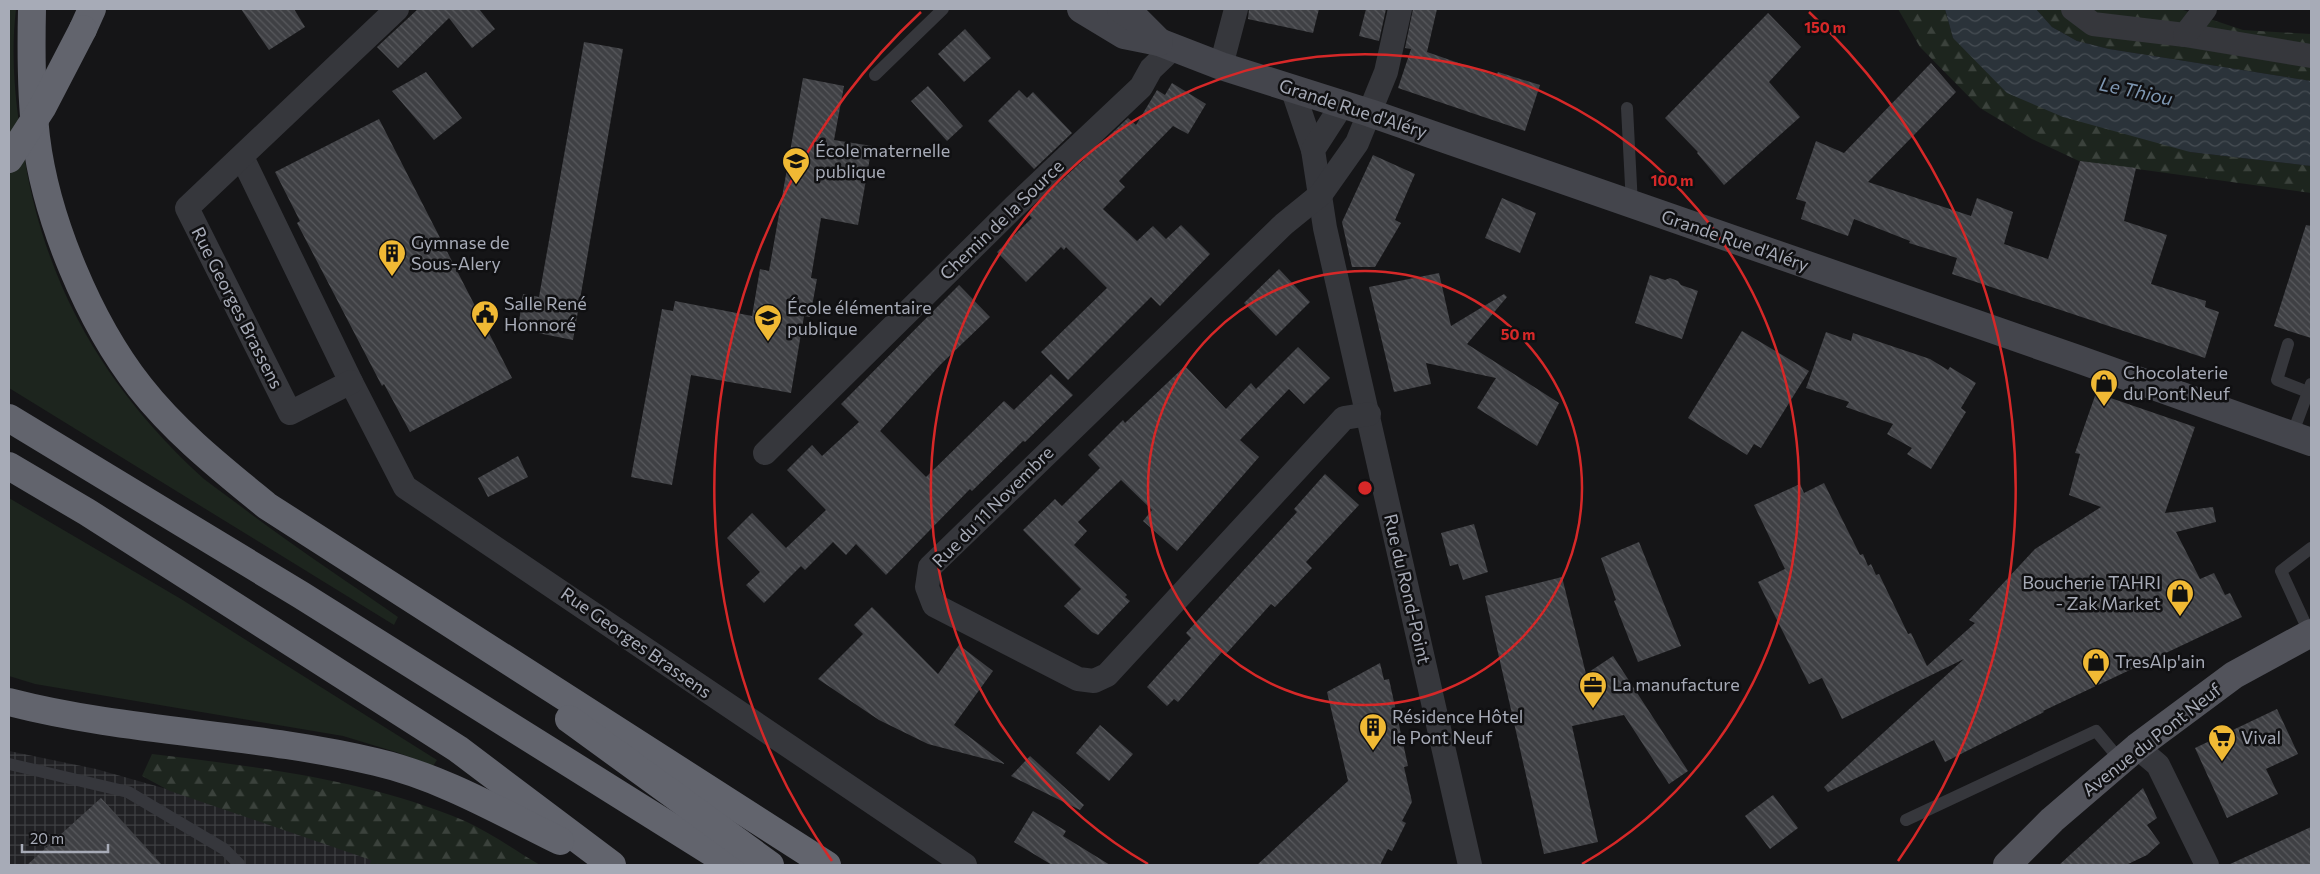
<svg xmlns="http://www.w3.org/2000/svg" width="2320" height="874" viewBox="0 0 2320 874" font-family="Commissioner,sans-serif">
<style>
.industrial{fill:url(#industrial-grid)}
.grass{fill:#1d251e}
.forest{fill:url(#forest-firs)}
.water{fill:url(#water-waves)}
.building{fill:url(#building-back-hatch)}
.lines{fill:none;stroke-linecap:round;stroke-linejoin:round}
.lane{stroke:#36373c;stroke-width:12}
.street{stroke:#36373c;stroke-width:24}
.secondary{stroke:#44454c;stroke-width:28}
.primary{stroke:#52535b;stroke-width:28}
.highway{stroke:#62646d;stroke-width:28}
.highway-bridge{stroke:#62646d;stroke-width:28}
.ring{fill:none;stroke:#d62828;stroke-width:2.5}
.labels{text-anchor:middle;stroke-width:5;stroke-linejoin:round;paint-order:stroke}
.street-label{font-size:18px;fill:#a7abb7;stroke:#101012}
.poi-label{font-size:18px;fill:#a7abb7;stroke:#101012;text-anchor:start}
.water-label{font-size:19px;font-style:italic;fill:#7e97b2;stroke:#101012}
.centre{fill:#d62828;stroke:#101012;stroke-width:2.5}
.ring-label{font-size:15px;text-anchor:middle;font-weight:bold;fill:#d62828;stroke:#101012;stroke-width:5;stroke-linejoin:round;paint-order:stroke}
</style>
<defs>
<pattern id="industrial-grid" width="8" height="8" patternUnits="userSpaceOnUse" patternTransform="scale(1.25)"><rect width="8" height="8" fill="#212124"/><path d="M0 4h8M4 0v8" fill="none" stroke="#3e3f42"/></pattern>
<pattern id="forest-firs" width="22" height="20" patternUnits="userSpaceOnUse" patternTransform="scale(1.25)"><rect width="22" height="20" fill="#1d251e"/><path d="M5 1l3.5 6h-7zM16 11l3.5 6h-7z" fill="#3b423c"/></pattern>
<pattern id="water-waves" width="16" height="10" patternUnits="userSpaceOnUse" patternTransform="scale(1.25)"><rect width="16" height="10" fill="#2b333a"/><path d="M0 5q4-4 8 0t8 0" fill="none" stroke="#474e54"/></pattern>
<pattern id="building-back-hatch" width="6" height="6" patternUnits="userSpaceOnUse" patternTransform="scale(1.25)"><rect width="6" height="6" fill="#3f4044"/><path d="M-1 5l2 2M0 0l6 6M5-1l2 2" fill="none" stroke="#58595d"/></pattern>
</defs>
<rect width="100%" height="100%" fill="#151517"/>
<polygon class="industrial" points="9,751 96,769 195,797 377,858 384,865 9,865"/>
<g class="grass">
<path d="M 9,9 L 16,9 C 10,60 16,110 25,161 C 47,290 108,392 204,479 C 218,490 233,500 247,511 C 296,548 348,582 398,617 L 394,625 L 9,388 Z"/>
<polygon points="9,498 181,599 437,760 433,766 399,753 343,736 35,684 9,676"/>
</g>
<g class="forest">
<polygon points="1898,9 1945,9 1953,38 2190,152 2311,166 2311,193 2079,161 2032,139 1980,108 1920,47"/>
<polygon points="2036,9 2180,9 2243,30 2311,34 2311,81 2109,49 2077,41 2052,27"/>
<path d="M 152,754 C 258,767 366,779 465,821 C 491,833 516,851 540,865 L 370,865 L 371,860 L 170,791 L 142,776 Z"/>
</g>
<polygon class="water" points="1945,9 2036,9 2052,27 2077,41 2109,49 2311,81 2311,166 2190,152 2063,117 2007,93 1953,38"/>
<g class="building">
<polygon points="241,9 294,9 305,27 269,50"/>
<polygon points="418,9 479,9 495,29 472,48 449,18 398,68 377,47"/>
<polygon points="1249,9 1319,9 1313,33 1248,19"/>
<polygon points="1366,9 1386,9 1379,41 1359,36"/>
<polygon points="1413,9 1437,9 1427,52 1496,76 1498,72 1540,85 1525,131 1398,88 1411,49 1405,48"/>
<polygon points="1768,13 1801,47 1769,82 1800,117 1724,185 1697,153 1698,152 1665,118"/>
<polygon points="965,29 991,58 964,82 938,54"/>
<polygon points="584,42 623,49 573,340 518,329 523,294 539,297"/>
<polygon points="1931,63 1956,92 1868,182 1971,216 1977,198 2013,212 2004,244 2048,259 2080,161 2136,168 2124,221 2167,235 2151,284 2206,301 2205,307 2219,312 2205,358 1952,274 1957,258 1909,243 1910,241 1854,219 1848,236 1801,219 1806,202 1796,199 1816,141 1844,153"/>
<polygon points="426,72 462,118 434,140 392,91"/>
<polygon points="803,78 844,86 834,140 872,146 858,225 821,218 811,278 817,279 810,317 804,316 791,393 691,375 672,485 631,477 662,309 673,311 675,301 752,316 760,269 769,271"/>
<polygon points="1172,83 1206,104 1188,134 1173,126 1119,181 1125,187 1103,209 1137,241 1153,226 1166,239 1181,225 1210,254 1160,306 1151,297 1068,380 1041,352 1107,288 1066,247 1064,250 1061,247 1026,282 997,252 1032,218 1029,215 1046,195 1128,118 1136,125 1157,90 1165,95"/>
<polygon points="928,86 963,126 947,141 911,101"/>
<polygon points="1019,90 1027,98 1033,92 1072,133 1034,169 988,121"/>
<polygon points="379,119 512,378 410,432 384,384 382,386 297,223 300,221 275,172"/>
<polygon points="1373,155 1415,174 1395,220 1401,223 1375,267 1352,267 1342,222"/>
<polygon points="1502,198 1536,213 1520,253 1485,238"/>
<polygon points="2306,225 2311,226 2311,338 2274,326"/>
<polygon points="1279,269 1310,302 1276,336 1244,303"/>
<polygon points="1439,273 1451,326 1504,294 1507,297 1467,344 1559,403 1537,446 1477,408 1496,378 1426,363 1431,384 1394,392 1369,287"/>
<polygon points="1650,275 1665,280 1670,278 1678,281 1681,285 1698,291 1682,339 1635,323"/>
<polygon points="959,285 990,317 941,364 880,431 926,477 1004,401 1014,410 1051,374 1073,395 1025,442 1023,441 972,491 970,489 886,575 856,544 846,555 833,542 805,570 801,566 764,603 746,585 760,572 727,538 752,513 786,548 826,510 787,470 812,445 822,456 859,422 841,404"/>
<polygon points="1742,331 1809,371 1761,448 1754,444 1747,455 1688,418"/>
<polygon points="1826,332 1851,341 1853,333 1930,359 1948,370 1950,367 1976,383 1961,408 1966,412 1931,469 1907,454 1912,448 1887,434 1893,424 1846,407 1849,402 1806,388"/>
<polygon points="1298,347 1330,378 1304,404 1289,389 1240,440 1259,457 1177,551 1143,521 1152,510 1121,480 1078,522 1087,531 1074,545 1127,595 1125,597 1130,601 1098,635 1092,632 1064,606 1081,589 1023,530 1055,499 1062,506 1100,468 1088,455 1123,420 1125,423 1185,366 1226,409 1251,383 1256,389"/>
<polygon points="2096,393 2195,427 2165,513 2213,507 2216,522 2176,532 2200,579 2214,573 2225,595 2230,593 2242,617 2043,711 2044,712 1945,762 1934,740 1828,792 1824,787 1964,659 1842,719 1822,678 1809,684 1758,582 1785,569 1754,505 1800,484 1804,493 1824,483 1860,555 1863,554 1868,566 1871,564 1876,575 1879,574 1908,634 1911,633 1927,666 1975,623 1969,620 2035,549 2101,507 2069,495 2080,454 2075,453"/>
<polygon points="518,456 528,477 488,497 478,478"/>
<polygon points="1325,474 1359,505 1306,562 1312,568 1275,607 1271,604 1225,655 1222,652 1178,702 1174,699 1167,706 1147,687 1191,638 1186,633 1297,512 1294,509"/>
<polygon points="1474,524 1488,572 1463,580 1458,564 1450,566 1441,533"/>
<polygon points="1639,542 1681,646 1638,662 1614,601 1616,600 1601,558"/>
<polygon points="1562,577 1586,674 1613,656 1688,771 1669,784 1624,715 1572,726 1598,842 1544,854 1485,596"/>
<polygon points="872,607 938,674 959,645 993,671 954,725 1005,764 928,744 879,720 818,679 863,634 854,625"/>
<polygon points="1380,663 1384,680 1389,679 1408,766 1404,767 1412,802 1402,821 1406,823 1392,851 1388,849 1380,865 1257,865 1348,781 1327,692"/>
<polygon points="2277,709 2298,754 2266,769 2278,794 2227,818 2195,748"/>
<polygon points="1100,725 1133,754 1109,781 1076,753"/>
<polygon points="1030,756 1084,805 1080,810 1011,776"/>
<polygon points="2143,788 2157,818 2147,825 2160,843 2147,855 2126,865 2059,865"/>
<polygon points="1773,795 1798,828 1770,849 1745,816"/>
<polygon points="101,798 162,865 27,865"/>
<polygon points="1033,811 1066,831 1063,836 1110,865 1052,865 1014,842"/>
<polygon points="2311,827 2311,865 2228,865"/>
</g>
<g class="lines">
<g class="lane">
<polyline points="875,75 943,9"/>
<polyline points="1627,108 1632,205"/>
<polyline points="2288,344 2277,380 2308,392"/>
<polyline points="2292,435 2311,384"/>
<polyline points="2310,634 2281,571 2311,548"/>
<polyline points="9,764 128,792 224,849 240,865"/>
<polyline points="1906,820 2096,731 2121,761"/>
</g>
<g class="street">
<polyline points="2073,9 2093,24 2185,35 2311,56"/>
<polyline points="2185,35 2205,9"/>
<polyline points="1221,66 1236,9"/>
<polyline points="1292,88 1313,150"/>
<polyline points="1342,105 1313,150 1325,228 1470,865"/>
<polyline points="242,157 351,382 405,487 965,865"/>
<polyline points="351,382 290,413 187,208 397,9"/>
<polyline points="1369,414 1344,418 1107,675 1094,681 1078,679 934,605 927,587 930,567 1284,224 1321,194 1357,143 1386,72 1400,9"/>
<polyline points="765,453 1014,207 1141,87 1151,69 1173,48"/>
<polyline points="2137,747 2158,765 2207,865"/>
</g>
<g class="secondary">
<polyline points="1081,9 1124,35 1159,42 1221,66 1370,113 2075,358 2311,442"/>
<polyline points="1121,9 1136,19 1159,42"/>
</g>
<polyline class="primary" points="2007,865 2052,820 2137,747 2234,675 2311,633"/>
<g class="highway">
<path d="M 32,9 C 31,52 31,94 36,137 C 46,219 89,322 140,387 C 176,433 222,469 267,506 L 827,865"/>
<polyline points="83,29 92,9"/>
<polyline points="9,418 301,595 732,865"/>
<polyline points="9,466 87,512 458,749 612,865"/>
<path d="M 9,702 C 129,733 255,733 376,762 C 441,777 501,812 560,841"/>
<polyline points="569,719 770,865"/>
</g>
<polyline class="highway-bridge" points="9,159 42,108 83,29"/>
</g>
<g class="ring">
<circle cx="1365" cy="488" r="217"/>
<path d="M1148 864A434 434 0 1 1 1582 864"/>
<path d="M832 861A651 651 0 0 1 921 12M1809 12A651 651 0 0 1 1898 861"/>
</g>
<defs>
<g id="school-pin" transform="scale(1.4375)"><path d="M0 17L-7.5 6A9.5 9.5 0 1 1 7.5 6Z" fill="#f0b934" stroke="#101012"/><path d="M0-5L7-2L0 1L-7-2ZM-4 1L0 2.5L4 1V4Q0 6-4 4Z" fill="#111"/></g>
<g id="building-pin" transform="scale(1.4375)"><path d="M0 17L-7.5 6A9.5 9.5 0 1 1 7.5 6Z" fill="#f0b934" stroke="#101012"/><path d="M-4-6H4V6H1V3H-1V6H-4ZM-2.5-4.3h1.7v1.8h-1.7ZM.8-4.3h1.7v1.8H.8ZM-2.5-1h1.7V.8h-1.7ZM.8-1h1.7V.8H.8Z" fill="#111"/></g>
<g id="civic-pin" transform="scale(1.4375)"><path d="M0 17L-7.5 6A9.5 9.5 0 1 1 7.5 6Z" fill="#f0b934" stroke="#101012"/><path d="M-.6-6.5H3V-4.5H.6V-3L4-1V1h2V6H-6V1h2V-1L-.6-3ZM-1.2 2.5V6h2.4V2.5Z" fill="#111"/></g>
<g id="shop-pin" transform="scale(1.4375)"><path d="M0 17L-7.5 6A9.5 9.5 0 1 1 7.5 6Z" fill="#f0b934" stroke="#101012"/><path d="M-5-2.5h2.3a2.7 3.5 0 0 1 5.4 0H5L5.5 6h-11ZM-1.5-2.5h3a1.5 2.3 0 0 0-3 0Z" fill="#111"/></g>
<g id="office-pin" transform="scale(1.4375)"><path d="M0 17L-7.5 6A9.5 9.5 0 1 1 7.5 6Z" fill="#f0b934" stroke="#101012"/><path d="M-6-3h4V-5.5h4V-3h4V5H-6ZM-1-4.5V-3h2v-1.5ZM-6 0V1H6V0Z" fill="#111"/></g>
<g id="supermarket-pin" transform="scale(1.4375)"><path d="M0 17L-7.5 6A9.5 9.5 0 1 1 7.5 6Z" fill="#f0b934" stroke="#101012"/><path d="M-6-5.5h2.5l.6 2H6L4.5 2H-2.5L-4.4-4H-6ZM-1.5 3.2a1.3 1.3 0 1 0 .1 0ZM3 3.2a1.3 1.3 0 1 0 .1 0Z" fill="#111"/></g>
</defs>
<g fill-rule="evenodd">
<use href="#school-pin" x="796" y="161"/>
<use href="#building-pin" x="392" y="253"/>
<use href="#civic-pin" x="485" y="314"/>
<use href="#school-pin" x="768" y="318"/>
<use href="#shop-pin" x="2104" y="383"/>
<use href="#shop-pin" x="2180" y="593"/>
<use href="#shop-pin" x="2096" y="662"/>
<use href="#office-pin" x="1593" y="685"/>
<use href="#building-pin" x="1373" y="727"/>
<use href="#supermarket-pin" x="2222" y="738"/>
</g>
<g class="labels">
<g class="street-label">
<text transform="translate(1353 109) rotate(18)" y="6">Grande Rue d'Aléry</text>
<text transform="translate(1002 220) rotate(-44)" y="6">Chemin de la Source</text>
<text transform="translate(1735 241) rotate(19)" y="6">Grande Rue d'Aléry</text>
<text transform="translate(237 308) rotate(63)" y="6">Rue Georges Brassens</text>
<text transform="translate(993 507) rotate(-45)" y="6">Rue du 11 Novembre</text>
<text transform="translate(1407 589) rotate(77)" y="6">Rue du Rond-Point</text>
<text transform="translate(636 643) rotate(35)" y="6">Rue Georges Brassens</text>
<text transform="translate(2152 740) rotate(-38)" y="6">Avenue du Pont Neuf</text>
</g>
<g class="poi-label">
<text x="815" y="157">École maternelle<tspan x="815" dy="21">publique</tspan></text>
<text x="411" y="249">Gymnase de<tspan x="411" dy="21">Sous-Alery</tspan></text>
<text x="504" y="310">Salle René<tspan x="504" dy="21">Honnoré</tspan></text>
<text x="787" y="314">École élémentaire<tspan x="787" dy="21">publique</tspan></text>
<text x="2123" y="379">Chocolaterie<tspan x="2123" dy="21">du Pont Neuf</tspan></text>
<text x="2161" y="589" text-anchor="end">Boucherie TAHRI<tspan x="2161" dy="21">- Zak Market</tspan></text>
<text x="2115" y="668">TresAlp'ain</text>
<text x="1612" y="691">La manufacture</text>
<text x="1392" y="723">Résidence Hôtel<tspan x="1392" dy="21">le Pont Neuf</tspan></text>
<text x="2241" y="744">Vival</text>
</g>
<g class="water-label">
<text transform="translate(2136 91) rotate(12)" y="7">Le Thiou</text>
</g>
</g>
<circle cx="1365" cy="488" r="8" class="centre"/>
<g class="ring-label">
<text x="1825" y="33">150 m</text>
<text x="1672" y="186">100 m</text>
<text x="1518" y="340">50 m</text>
</g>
<rect width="2320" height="874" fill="none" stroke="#a7abb7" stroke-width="20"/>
<path d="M22 844v8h86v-8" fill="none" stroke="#a7abb7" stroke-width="2.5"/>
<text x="30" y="844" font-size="15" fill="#a7abb7" stroke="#101012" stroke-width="4" paint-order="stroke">20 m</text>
</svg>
